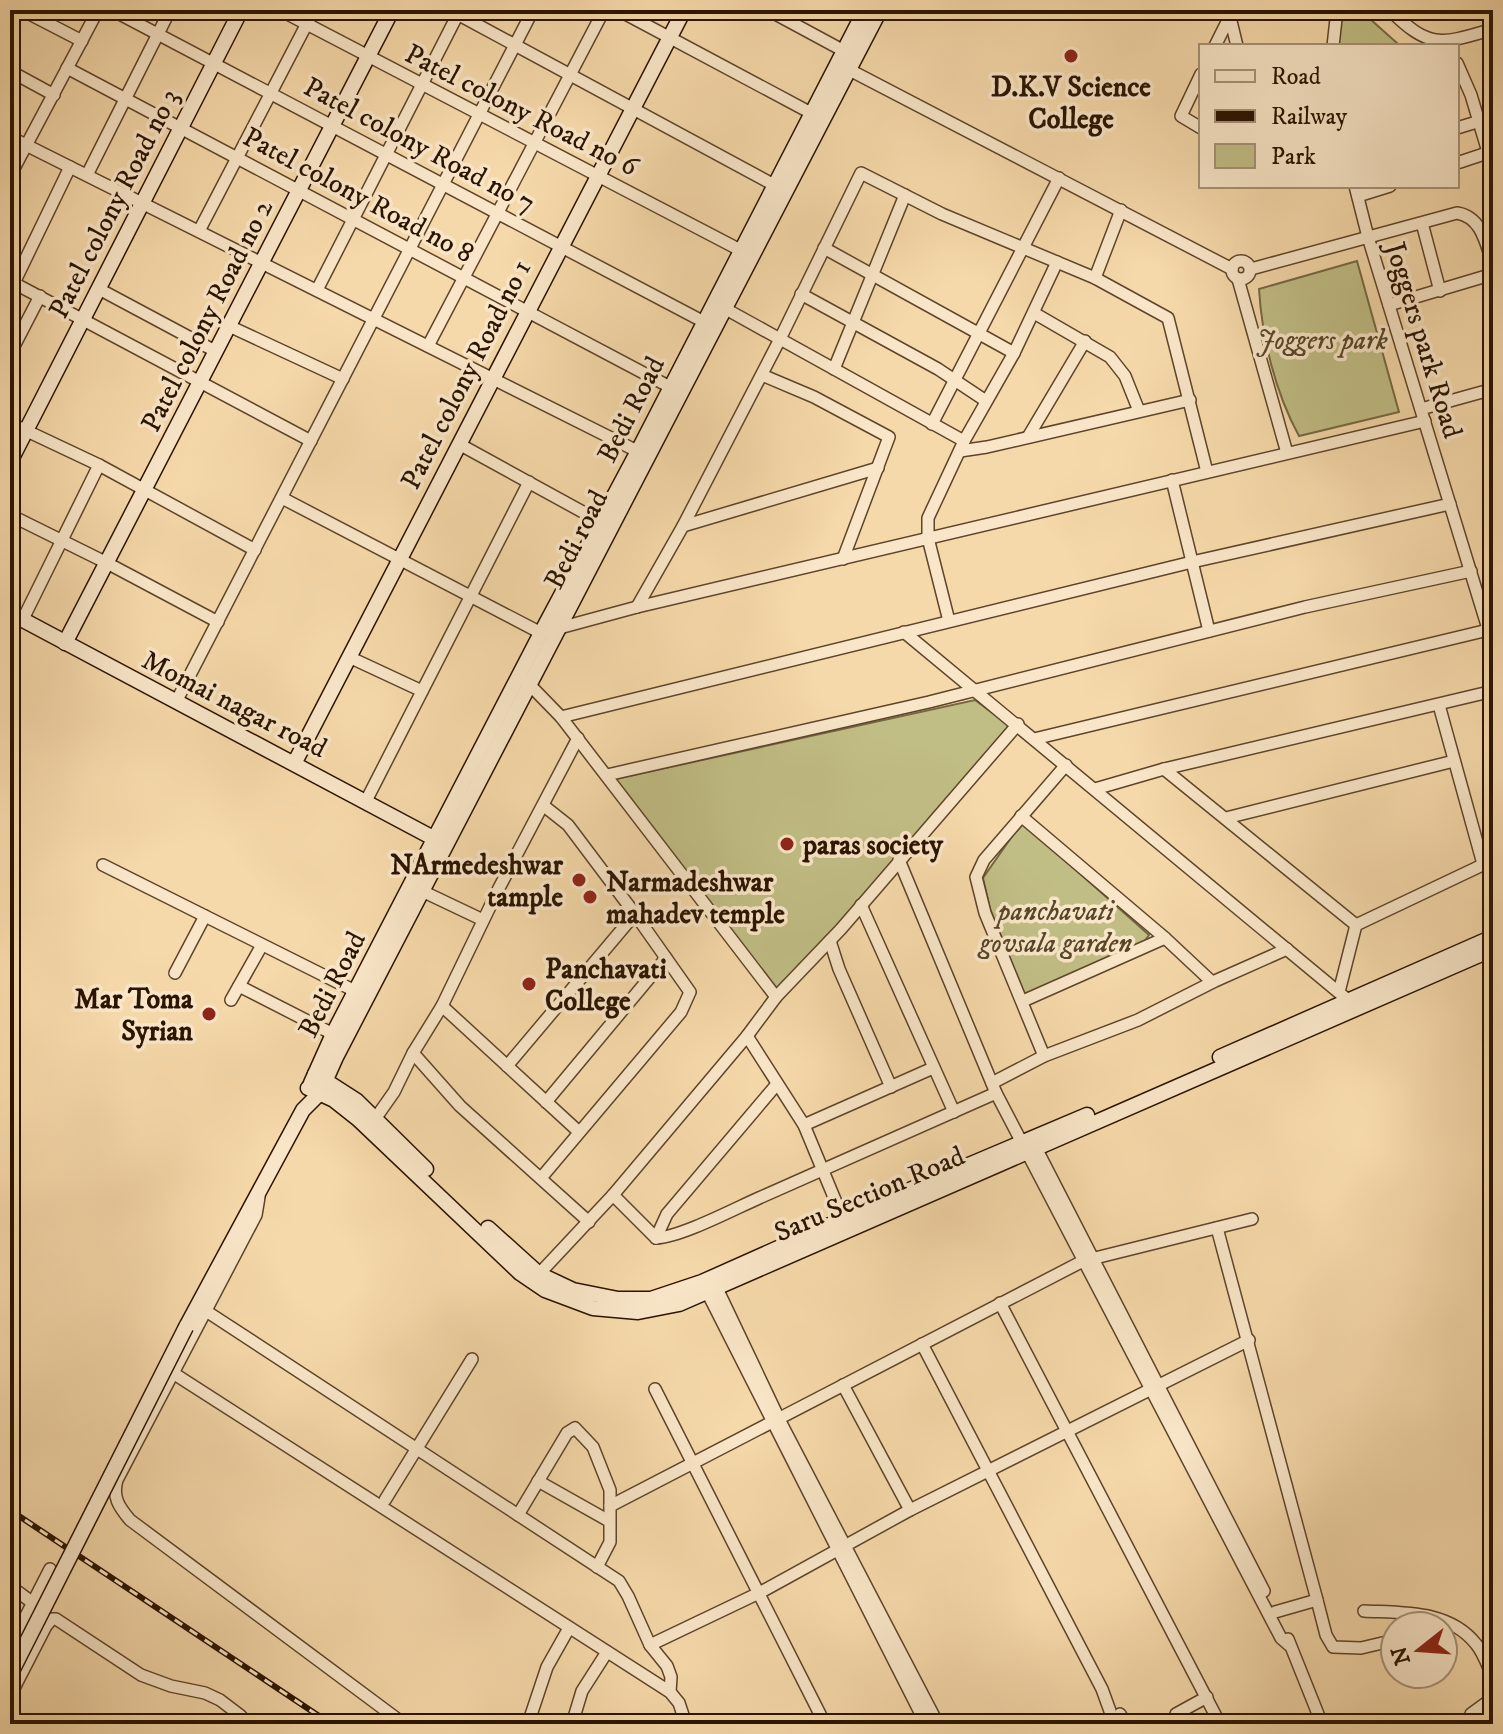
<svg xmlns="http://www.w3.org/2000/svg" width="1503" height="1734" viewBox="0 0 1503 1734" font-family="'IM FELL DW Pica',serif">
<style>
.green{fill:#c1be85;stroke:#766842;stroke-width:2}
.lines{fill:none;stroke-linecap:round;stroke-linejoin:round}
.street-casing{stroke:#5d442a;stroke-width:14}
.secondary-casing{stroke:#2a1300;stroke-width:17}
.street{stroke:#f9e6c8;stroke-width:11}
.secondary{stroke:#f9e6c8;stroke-width:14}
.rail-casing{stroke:#2a1300;stroke-width:6}
.rail{stroke:#f9e6c8;stroke-width:3;stroke-dasharray:9;stroke-linecap:butt}
.secondary-bridge-casing{stroke:#2a1300;stroke-width:17;stroke-linecap:butt}
.secondary-bridge{stroke:#f9e6c8;stroke-width:14}
.poi-dot{fill:#8f2418;stroke:#f9e6c8;stroke-width:3}
.labels{text-anchor:middle;stroke-width:7;stroke-linejoin:round;paint-order:stroke}
.poi-label{font-size:28px;font-weight:bold;fill:#2a1300;stroke:#f9e6c8;text-anchor:start}
.street-label{font-size:28px;fill:#2a1300;stroke:#f9e6c8}
.park-label{font-size:28px;font-style:italic;fill:#574628;stroke:#f9e6c8}
</style>
<rect width="100%" height="100%" fill="#f6d9aa"/>
<filter id="stains"><feTurbulence type="fractalNoise" baseFrequency=".0025" numOctaves="4"/><feColorMatrix values="0 0 0 0 .2 0 0 0 0 .09 0 0 0 0 .02 0 0 0 .5 -.17"/></filter>
<radialGradient id="worn" r=".72"><stop offset=".6" stop-color="#630" stop-opacity="0"/><stop offset="1" stop-color="#630" stop-opacity=".3"/></radialGradient>
<g class="green">
<polygon points="1339,10 1360,10 1397,43 1392,46 1333,46"/>
<path d="M 1357,261 L 1399,412 L 1299,436 C 1275,392 1262,338 1259,289 Z"/>
<polygon points="975,700 1006,723 1008,727 1007,734 860,907 776,993 611,780"/>
<polygon points="1022,822 1149,935 1140,948 1025,995 990,909 983,878"/>
</g>
<g class="lines">
<g class="street-casing">
<g id="street">
<polyline points="22,10 82,41"/>
<polyline points="112,10 704,322"/>
<polyline points="280,10 742,251"/>
<polyline points="450,10 776,186"/>
<polyline points="618,10 811,113"/>
<polyline points="768,10 844,51"/>
<path d="M 1390,10 C 1430,50 1442,44 1493,29"/>
<polyline points="1230,17 1237,46"/>
<polyline points="1215,46 1233,10"/>
<polyline points="1333,46 1337,10"/>
<polyline points="1457,63 1471,95 1488,152"/>
<polyline points="842,66 1232,269"/>
<polyline points="67,68 670,387"/>
<polyline points="10,71 54,95"/>
<polyline points="1201,74 1181,116 1201,128"/>
<polyline points="1457,128 1480,121"/>
<polyline points="10,137 643,454"/>
<polyline points="1457,163 1493,151"/>
<polyline points="87,175 170,10"/>
<polyline points="10,176 98,10"/>
<polyline points="1355,186 1368,237 1493,645"/>
<polyline points="1358,196 1390,186"/>
<polyline points="1422,223 1440,291"/>
<polyline points="199,231 314,10"/>
<polyline points="824,248 1014,353"/>
<circle cx="1241" cy="270" r="9"/>
<path d="M 1251,269 L 1457,213 C 1482,217 1486,244 1493,265"/>
<polyline points="1095,278 1121,210"/>
<polyline points="1238,279 1287,453"/>
<polyline points="10,281 311,441"/>
<polyline points="14,283 70,167"/>
<polyline points="99,289 215,351"/>
<polyline points="317,290 460,10"/>
<polyline points="801,294 938,369 986,401"/>
<polyline points="1389,305 1493,274"/>
<polyline points="724,308 780,339 861,173 942,214 1095,278 1168,318 1207,472"/>
<polyline points="1034,313 1110,357 1125,376 1139,411"/>
<polyline points="229,326 343,379"/>
<polyline points="428,346 604,10"/>
<polyline points="10,354 40,296"/>
<polyline points="834,369 905,195"/>
<polyline points="762,375 814,397 889,437 843,559"/>
<polyline points="1421,409 1493,389"/>
<polyline points="10,423 99,465 255,550"/>
<polyline points="932,424 1059,178"/>
<polyline points="1028,437 1085,341"/>
<polyline points="459,444 601,522"/>
<polyline points="960,451 987,447 1190,400"/>
<polyline points="1172,480 1209,631"/>
<polyline points="282,498 541,633 637,607 1425,421"/>
<polyline points="10,515 107,563 218,622"/>
<polyline points="683,526 878,468"/>
<polyline points="637,607 683,526 780,339 964,441"/>
<polyline points="23,619 99,465"/>
<polyline points="949,621 928,538 928,518 964,441 1014,353 1057,262"/>
<polyline points="904,632 1354,1005"/>
<polyline points="349,657 422,691"/>
<polyline points="526,681 561,717 776,997"/>
<polyline points="176,702 533,10"/>
<polyline points="1439,705 1483,864"/>
<polyline points="561,717 1192,562 1450,504"/>
<polyline points="1034,739 1488,630"/>
<polyline points="1164,769 1356,925 1493,860"/>
<polyline points="607,775 929,702 1305,607 1471,571"/>
<polyline points="1095,789 1164,769 1493,691"/>
<polyline points="366,801 529,482"/>
<polyline points="1021,816 1165,938 1212,982"/>
<polyline points="1226,818 1454,761"/>
<polyline points="899,860 996,1093 1281,1638 1289,1645"/>
<polyline points="103,865 355,991"/>
<polyline points="422,891 483,920"/>
<polyline points="861,905 954,1112"/>
<polyline points="830,941 839,969 891,1087"/>
<polyline points="175,973 205,916"/>
<polyline points="239,986 333,1034"/>
<polyline points="1339,992 1356,925"/>
<polyline points="231,1000 262,945"/>
<polyline points="1023,1001 1165,938"/>
<polyline points="442,1006 579,1132"/>
<polyline points="747,1036 804,1125 843,1219"/>
<polyline points="413,1053 460,1106 589,1222"/>
<polyline points="1044,1056 985,913 976,877 984,860 1066,765"/>
<polyline points="507,1066 635,914"/>
<polyline points="992,1083 1044,1056 1138,1020 1215,981 1287,949"/>
<polyline points="546,1102 666,958"/>
<polyline points="375,1119 394,1092 413,1053 442,1006 499,888 578,738"/>
<polyline points="804,1125 933,1068"/>
<polyline points="1034,1144 1264,1591"/>
<polyline points="541,1178 681,1012 690,992 635,914 568,825 544,806"/>
<polyline points="613,1195 656,1238"/>
<path d="M 259,1197 L 256,1215 L 117,1480 C 112,1497 119,1507 130,1520 L 404,1724"/>
<polyline points="1217,1228 1317,1600 1275,1612"/>
<path d="M 656,1238 C 681,1237 734,1209 759,1198 C 838,1163 917,1128 996,1093"/>
<polyline points="656,1238 667,1214 777,1084"/>
<polyline points="539,1274 613,1195 747,1036 776,997 841,929 1018,724"/>
<polyline points="714,1282 782,1425 938,1724"/>
<polyline points="704,1286 926,1724"/>
<polyline points="1000,1303 1220,1724"/>
<polyline points="206,1311 619,1581 628,1596 650,1645 667,1666 671,1677 670,1692"/>
<polyline points="922,1344 1102,1689 1110,1711 1111,1724"/>
<polyline points="173,1373 670,1692 679,1703 686,1724"/>
<polyline points="843,1385 910,1510"/>
<polyline points="655,1389 825,1724"/>
<polyline points="538,1481 609,1521"/>
<polyline points="385,1500 472,1359"/>
<polyline points="610,1506 1083,1261 1252,1219"/>
<polyline points="518,1515 567,1433 575,1428 593,1447 610,1490 610,1542 597,1567"/>
<polyline points="10,1586 33,1603"/>
<polyline points="1317,1600 1326,1635 1333,1647 1361,1648 1395,1640"/>
<path d="M 1364,1611 C 1404,1613 1449,1610 1476,1644 C 1484,1653 1488,1667 1493,1678"/>
<polyline points="1288,1639 1322,1724"/>
<polyline points="650,1645 761,1592 910,1510 1249,1340"/>
<polyline points="10,1647 50,1569"/>
<polyline points="1416,1674 1416,1676"/>
<polyline points="10,1696 46,1626 52,1619 56,1619 141,1675 171,1686 205,1693 220,1700 241,1716"/>
<polyline points="1120,1714 1126,1724"/>
<polyline points="1471,1714 1493,1698"/>
<polyline points="528,1724 547,1667 569,1628"/>
<polyline points="572,1724 582,1691 607,1652"/>
<polyline points="1174,1724 1176,1714 1207,1697"/>
</g>
</g>
<g class="secondary-casing">
<g id="secondary">
<polyline points="10,462 241,10"/>
<polyline points="10,613 435,839"/>
<polyline points="65,643 392,10"/>
<polyline points="295,762 684,10"/>
<polyline points="1220,1057 1493,937"/>
<polyline points="315,1074 357,1101 426,1169"/>
<polyline points="311,1083 333,1034 541,633 638,451 865,10"/>
<polyline points="308,1088 334,1100 358,1119 520,1273 545,1290 593,1308 638,1312 679,1304 1493,949"/>
<polyline points="488,1228 539,1274 573,1290 618,1299 651,1299 702,1282 886,1200 1087,1115"/>
<polyline points="186,1327 303,1110 320,1093 336,1057 880,10"/>
</g>
</g>
<use href="#street" class="street"/>
<use href="#secondary" class="secondary"/>
<g class="rail-casing">
<polyline id="rail" points="10,1510 331,1724"/>
</g>
<use href="#rail" class="rail"/>
<g class="secondary-bridge-casing">
<polyline id="secondary-bridge" points="10,1675 186,1327"/>
</g>
<use href="#secondary-bridge" class="secondary-bridge"/>
</g>
<g class="poi-dot">
<circle cx="1071" cy="56" r="8"/>
<circle cx="787" cy="844" r="8"/>
<circle cx="579" cy="880" r="8"/>
<circle cx="590" cy="897" r="8"/>
<circle cx="529" cy="984" r="8"/>
<circle cx="209" cy="1014" r="8"/>
</g>
<g class="labels">
<g class="poi-label">
<text x="1071" y="96" text-anchor="middle">D.K.V Science<tspan x="1071" dy="32">College</tspan></text>
<text x="803" y="854">paras society</text>
<text x="563" y="874" text-anchor="end">NArmedeshwar<tspan x="563" dy="32">tample</tspan></text>
<text x="606" y="891">Narmadeshwar<tspan x="606" dy="32">mahadev temple</tspan></text>
<text x="545" y="978">Panchavati<tspan x="545" dy="32">College</tspan></text>
<text x="193" y="1008" text-anchor="end">Mar Toma<tspan x="193" dy="32">Syrian</tspan></text>
</g>
<g class="street-label">
<text transform="translate(522 109) rotate(27)" y="10">Patel colony Road no 6</text>
<text transform="translate(420 144) rotate(28)" y="10">Patel colony Road no 7</text>
<text transform="translate(359 194) rotate(28)" y="10">Patel colony Road no 8</text>
<text transform="translate(113 203) rotate(-63)" y="10">Patel colony Road no 3</text>
<text transform="translate(206 315) rotate(-63)" y="10">Patel colony Road no 2</text>
<text transform="translate(1425 340) rotate(73)" y="10">Joggers park Road</text>
<text transform="translate(465 374) rotate(-63)" y="10">Patel colony Road no 1</text>
<text transform="translate(630 409) rotate(-63)" y="10">Bedi Road</text>
<text transform="translate(575 539) rotate(-63)" y="10">Bedi road</text>
<text transform="translate(235 703) rotate(27)" y="10">Momai nagar road</text>
<text transform="translate(331 984) rotate(-63)" y="10">Bedi Road</text>
<text transform="translate(869 1193) rotate(-23)" y="10">Saru Section Road</text>
</g>
<g class="park-label">
<text x="1322" y="349">Joggers park</text>
<text x="1056" y="920">panchavati<tspan x="1056" dy="32">govsala garden</tspan></text>
</g>
</g>
<rect width="1503" height="1734" fill="none" stroke="#f6d9aa" stroke-width="40"/>
<rect x="12" y="12" width="1479" height="1710" fill="none" stroke="#2a1300" stroke-width="4"/>
<rect x="20" y="20" width="1463" height="1694" fill="none" stroke="#2a1300" stroke-width="2"/>
<rect x="1199" y="44" width="260" height="144" fill="#f9e6c8" stroke="#a69278" stroke-width="2"/>
<rect x="1215" y="70" width="40" height="12" fill="#f9e6c8" stroke="#a69278" stroke-width="2"/>
<text x="1271" y="84" font-size="24" fill="#2a1300">Road</text>
<rect x="1215" y="110" width="40" height="12" fill="#2a1300" stroke="#a69278" stroke-width="2"/>
<text x="1271" y="124" font-size="24" fill="#2a1300">Railway</text>
<rect x="1215" y="144" width="40" height="24" fill="#c1be85" stroke="#a69278" stroke-width="2"/>
<text x="1271" y="164" font-size="24" fill="#2a1300">Park</text>
<g transform="translate(1419 1650) rotate(253)"><circle r="38" fill="#f9e6c8" stroke="#a69278" stroke-width="2"/>
<path d="M0-6L14 30L0 20L-14 30Z" fill="#8f2418"/>
<text y="-12" font-size="22" font-weight="bold" text-anchor="middle" fill="#2a1300">N</text>
</g>
<rect width="100%" height="100%" filter="url(#stains)"/>
<rect width="100%" height="100%" fill="url(#worn)"/>
</svg>
